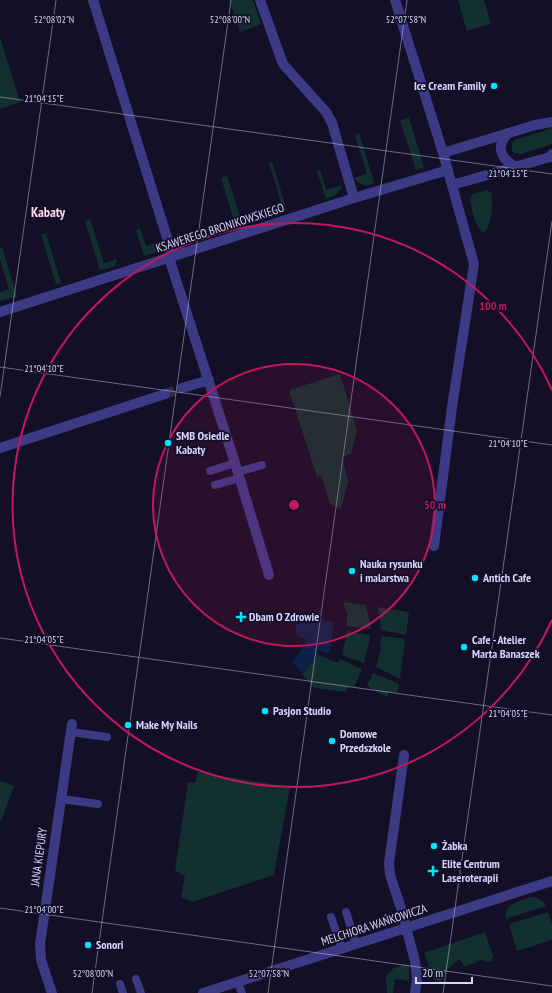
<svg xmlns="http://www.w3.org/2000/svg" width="552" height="993" viewBox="0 0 552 993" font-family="'PT Sans Narrow',sans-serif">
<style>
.green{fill:#12302f}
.water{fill:#0c2248}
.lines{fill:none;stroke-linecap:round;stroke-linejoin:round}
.street-tunnel{stroke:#312d47;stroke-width:10;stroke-dasharray:10 5;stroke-linecap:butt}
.lane{stroke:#3d3a85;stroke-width:8}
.street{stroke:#3d3a85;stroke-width:10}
.ticks{fill:none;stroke:#d9d4ff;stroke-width:1;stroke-opacity:0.45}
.ring{fill:none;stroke:#c2185b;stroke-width:2}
.poi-dot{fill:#00e5ff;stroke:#130f26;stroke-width:1.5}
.labels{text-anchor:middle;stroke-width:3.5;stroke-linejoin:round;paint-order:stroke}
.poi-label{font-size:12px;font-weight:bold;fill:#d9d4ff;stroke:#130f26;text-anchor:start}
.street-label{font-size:12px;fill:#d9d4ff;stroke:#130f26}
.quarter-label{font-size:14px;font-weight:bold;fill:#ffd6f0;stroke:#130f26}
.ticks-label{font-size:10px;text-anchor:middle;fill:#d9d4ff;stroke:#130f26;stroke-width:3.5;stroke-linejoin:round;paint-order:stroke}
.centre{fill:#c2185b;stroke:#130f26;stroke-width:2}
.ring-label{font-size:12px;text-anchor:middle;font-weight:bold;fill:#c2185b;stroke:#130f26;stroke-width:3.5;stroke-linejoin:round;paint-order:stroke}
</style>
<rect width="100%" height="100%" fill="#130f26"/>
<g class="green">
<polygon points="229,0 253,0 261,24 240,32"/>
<polygon points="458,0 484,0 491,24 467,31"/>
<polygon points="0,37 20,102 0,109"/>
<polygon points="409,118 424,167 416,170 400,121"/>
<polygon points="552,128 552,144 520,154 514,153 512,150 512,143 515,140"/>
<polygon points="359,133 374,183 366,186 357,182 354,178 367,174 355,135"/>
<polygon points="272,162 287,211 284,212 269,163"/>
<path d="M 320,170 L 326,190 L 342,185 C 340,194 334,196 326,199 L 317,171 Z"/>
<polygon points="227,176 243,225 236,227 221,178"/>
<path d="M 486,190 L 491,192 C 494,201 491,227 484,233 C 476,231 471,207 470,199 L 473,194 Z"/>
<polygon points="90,219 104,263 117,259 115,266 100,270 85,221"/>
<polygon points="140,228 146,246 160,242 161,246 157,252 144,256 136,230"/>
<polygon points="46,233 61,283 56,284 41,235"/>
<polygon points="2,247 17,297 0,301 0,292 9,289 0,260 0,248"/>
<polygon points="340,374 357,430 351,454 342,457 348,481 341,509 330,504 321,475 317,477 289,390"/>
<polygon points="343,602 366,605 371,629 347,626 347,614"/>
<polygon points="378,607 409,612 406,635 381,630 380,619"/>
<polygon points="347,631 370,635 368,647 364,663 342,655"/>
<polygon points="381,636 405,639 400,679 376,667 380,652"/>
<polygon points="316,654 338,663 340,659 362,669 354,687 350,685 345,692 314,688 302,674 314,660"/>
<polygon points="373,673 399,684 397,693 389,692 387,697 367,686"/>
<polygon points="198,772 290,787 274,875 192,902 181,897 185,876 175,871 188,782 195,783"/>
<polygon points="0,781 14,786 1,821 0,821"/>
<path d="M 531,897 C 538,897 543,900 546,906 L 506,919 C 503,903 520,901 531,897 Z"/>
<polygon points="548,912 552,924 552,940 517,951 509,924"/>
<polygon points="485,932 493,956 491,962 481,960 465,967 459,959 446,971 441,982 434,980 424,953"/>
<polygon points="405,964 409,966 409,981 395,979 393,993 387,993 386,976 394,968"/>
</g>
<polygon class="water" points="320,611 323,621 333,621 332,640 329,654 318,650 314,660 302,673 292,662 304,646 306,639 295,635 296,624 306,623 306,615"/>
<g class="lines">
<polyline class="street-tunnel" points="165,394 182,388"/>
<g class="lane">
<polyline points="210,471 235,463"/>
<polyline points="238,472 262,465"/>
<polyline points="215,485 240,478"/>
<polyline points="71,732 107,737"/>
<polyline points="61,799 98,804"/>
<polyline points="346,912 356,944"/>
<polyline points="331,917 342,949"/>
<polyline points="136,979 141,993"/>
<polyline points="238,982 242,993"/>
<polyline points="120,984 123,993"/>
</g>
<g class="street">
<polyline points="93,0 173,257"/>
<polyline points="260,0 283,64 326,112 332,123 354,198"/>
<polyline points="395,0 443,153 474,264 452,407 434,546"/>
<path d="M 508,133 C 495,147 501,159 516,167"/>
<polyline points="443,153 535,125 552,122"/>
<polyline points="452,185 550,157 552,154"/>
<polyline points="169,258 235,463 269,575"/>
<polyline points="0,312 354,198 448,170"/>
<polyline points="182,388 209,380"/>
<polyline points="0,448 165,394"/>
<polyline points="404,755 389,863 390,875 401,908 415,961 417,979 415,993"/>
<polyline points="52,993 41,960 40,944 72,724"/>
<polyline points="203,993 552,881"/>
</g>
</g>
<path class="ticks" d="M 0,97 L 552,174M 0,367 L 552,445M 0,397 L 56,0M 0,638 L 552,715M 0,908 L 552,986M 92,993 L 231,0M 268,993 L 407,0M 443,993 L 552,221"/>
<circle cx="294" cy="505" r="141" fill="#c2185b" fill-opacity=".12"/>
<g class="ring">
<circle cx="294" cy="505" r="141"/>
<path d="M552 620A282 282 0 1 1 552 390"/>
</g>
<g class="poi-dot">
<circle cx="494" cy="86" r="4"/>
<circle cx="168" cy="443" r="4"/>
<circle cx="352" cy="571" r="4"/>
<circle cx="475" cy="578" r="4"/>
<path d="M239 611h4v4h4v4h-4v4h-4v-4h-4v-4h4z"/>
<circle cx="464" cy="647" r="4"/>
<circle cx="265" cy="711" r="4"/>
<circle cx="128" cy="725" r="4"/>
<circle cx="332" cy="741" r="4"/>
<circle cx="434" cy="846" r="4"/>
<path d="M431 865h4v4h4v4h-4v4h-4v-4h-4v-4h4z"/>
<circle cx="88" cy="945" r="4"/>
</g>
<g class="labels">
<g class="poi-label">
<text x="486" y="90" text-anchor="end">Ice Cream Family</text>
<text x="176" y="440">SMB Osiedle<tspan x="176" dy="14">Kabaty</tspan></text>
<text x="360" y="568">Nauka rysunku<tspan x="360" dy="14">i malarstwa</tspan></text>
<text x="483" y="582">Antich Cafe</text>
<text x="249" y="621">Dbam O Zdrowie</text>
<text x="472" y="644">Cafe - Atelier<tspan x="472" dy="14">Marta Banaszek</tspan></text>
<text x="273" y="715">Pasjon Studio</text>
<text x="136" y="729">Make My Nails</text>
<text x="340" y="738">Domowe<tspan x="340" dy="14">Przedszkole</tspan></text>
<text x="442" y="850">Żabka</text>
<text x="442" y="868">Elite Centrum<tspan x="442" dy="14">Laseroterapii</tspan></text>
<text x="96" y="949">Sonori</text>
</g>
<g class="street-label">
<text transform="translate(220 228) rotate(-18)" y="4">KSAWEREGO BRONIKOWSKIEGO</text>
<text transform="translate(39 857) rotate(-82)" y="4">JANA KIEPURY</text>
<text transform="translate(374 925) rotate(-18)" y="4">MELCHIORA WAŃKOWICZA</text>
</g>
<g class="quarter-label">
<text x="48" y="217">Kabaty</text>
</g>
</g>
<g class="ticks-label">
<text x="54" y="23">52°08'02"N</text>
<text x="230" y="23">52°08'00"N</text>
<text x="406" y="23">52°07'58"N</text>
<text x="44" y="102">21°04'15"E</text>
<text x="508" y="177">21°04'15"E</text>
<text x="44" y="372">21°04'10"E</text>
<text x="508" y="447">21°04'10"E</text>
<text x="44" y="643">21°04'05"E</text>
<text x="508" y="717">21°04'05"E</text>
<text x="44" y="913">21°04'00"E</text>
<text x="93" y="977">52°08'00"N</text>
<text x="269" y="977">52°07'58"N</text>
</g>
<circle cx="294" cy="505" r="6" class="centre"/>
<g class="ring-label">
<text x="493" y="310">100 m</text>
<text x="435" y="509">50 m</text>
</g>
<path d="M416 977v6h56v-6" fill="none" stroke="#d9d4ff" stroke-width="2"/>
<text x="422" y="977" font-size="12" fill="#d9d4ff" stroke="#130f26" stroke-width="3" paint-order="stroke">20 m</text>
</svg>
